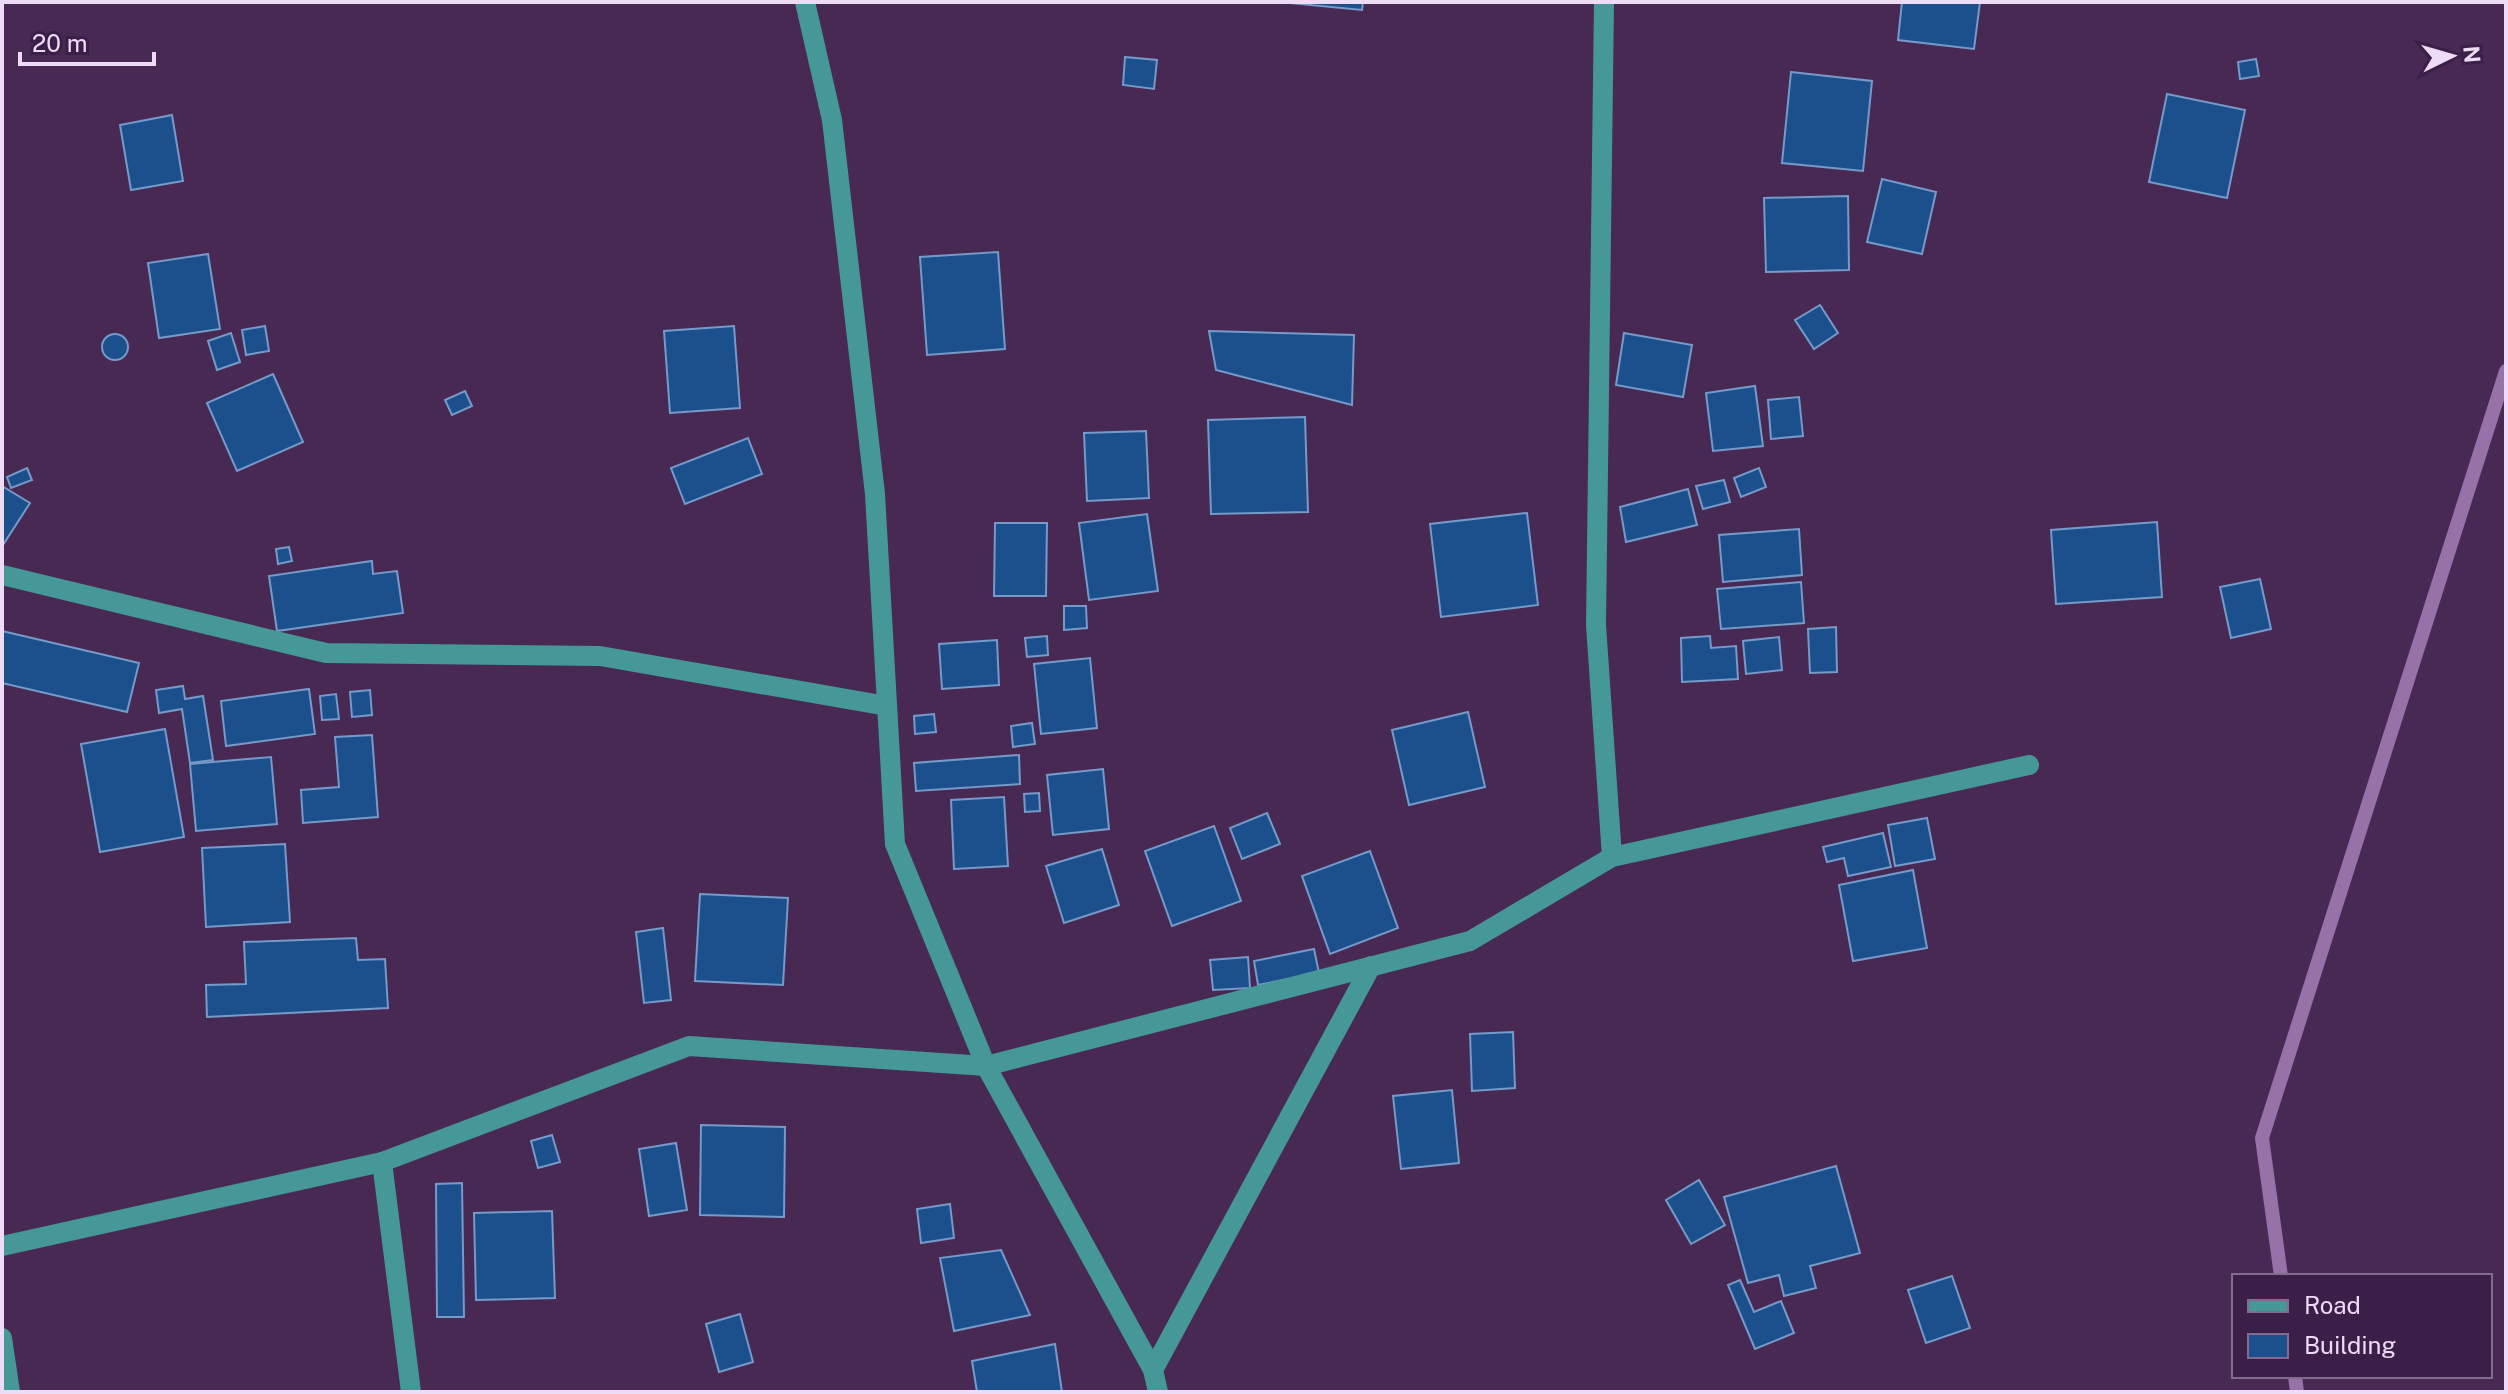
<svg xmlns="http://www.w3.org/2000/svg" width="2508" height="1394" viewBox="0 0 2508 1394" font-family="'Public Sans',sans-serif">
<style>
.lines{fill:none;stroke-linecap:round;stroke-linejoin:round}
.stream{stroke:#9772a8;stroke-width:14}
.building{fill:#1c508d;stroke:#769ac9;stroke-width:2}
.minor{stroke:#469797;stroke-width:20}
</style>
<rect width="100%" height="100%" fill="#472954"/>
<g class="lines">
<g class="stream">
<polyline points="2281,1276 2262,1138 2506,371"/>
<polyline points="2295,1376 2297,1392"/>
</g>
</g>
<g class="building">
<polygon points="1279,2 1363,2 1362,10"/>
<polygon points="1902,2 1980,2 1974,49 1898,40"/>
<polygon points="1125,57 1157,60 1154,89 1123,85"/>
<polygon points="2256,59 2259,76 2240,79 2238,62"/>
<polygon points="1791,72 1872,81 1863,171 1782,163"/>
<polygon points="2167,94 2245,110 2227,198 2149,182"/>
<polygon points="172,115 183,181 131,190 120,125"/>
<polygon points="1882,179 1936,192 1922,254 1867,242"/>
<polygon points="1848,196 1849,270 1766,272 1764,198"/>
<polygon points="998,252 1005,349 927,355 920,257"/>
<polygon points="208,254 220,329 159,338 148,263"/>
<polygon points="1820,305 1838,333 1814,349 1795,320"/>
<polygon points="265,326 269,351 246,355 242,330"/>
<polygon points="734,326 740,408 670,413 664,331"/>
<polygon points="1209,331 1354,335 1352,405 1216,370"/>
<polygon points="231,333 240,362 217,370 208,341"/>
<polygon points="1624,333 1692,345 1683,397 1616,385"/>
<circle cx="115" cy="347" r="13"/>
<polygon points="273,374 303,442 237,471 207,403"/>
<polygon points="1755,386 1763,446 1713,451 1706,393"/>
<polygon points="465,391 472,406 452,415 445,400"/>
<polygon points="1799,397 1803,436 1771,439 1768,400"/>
<polygon points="1305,417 1308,512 1211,514 1208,420"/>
<polygon points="1146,431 1149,498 1087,501 1084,433"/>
<polygon points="748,438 762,474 685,504 671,468"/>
<polygon points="27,468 32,480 11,488 7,477"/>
<polygon points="1759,468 1766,487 1741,497 1734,478"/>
<polygon points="1724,480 1730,502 1703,509 1696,486"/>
<polygon points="2,486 30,503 3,545 2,545"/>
<polygon points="1688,489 1697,525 1626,542 1620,507"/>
<polygon points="1527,513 1538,605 1441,617 1430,524"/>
<polygon points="1147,514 1158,591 1089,600 1079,523"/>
<polygon points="2157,522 2162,597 2056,604 2051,530"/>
<polygon points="995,523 1047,523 1046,596 994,596"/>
<polygon points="1799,529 1802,575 1723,582 1719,535"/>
<polygon points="289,547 292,561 278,564 276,549"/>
<polygon points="372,561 373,574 397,571 403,613 277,631 269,576"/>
<polygon points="2260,579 2271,629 2231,638 2220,587"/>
<polygon points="1801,582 1804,623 1721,629 1717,589"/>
<polygon points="1064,606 1086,606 1087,628 1064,630"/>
<polygon points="1836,627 1837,672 1810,673 1808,629"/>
<polygon points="2,631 139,663 127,712 2,683"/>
<polygon points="1047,636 1048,655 1027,657 1025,638"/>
<polygon points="1710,636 1711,648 1736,646 1738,679 1682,682 1681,638"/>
<polygon points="1779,637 1782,670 1746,674 1743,641"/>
<polygon points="997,640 999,685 942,689 939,644"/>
<polygon points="1090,658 1097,728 1041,734 1034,664"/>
<polygon points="183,686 185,699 203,696 213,760 190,763 182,709 159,713 156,690"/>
<polygon points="309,689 315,734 226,746 221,701"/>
<polygon points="370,690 372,715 352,717 350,692"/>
<polygon points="336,694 339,719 322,720 320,696"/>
<polygon points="1468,712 1485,787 1409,805 1392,730"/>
<polygon points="934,714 936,732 915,734 914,716"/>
<polygon points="1032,723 1035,744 1013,747 1011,726"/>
<polygon points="165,729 184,837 100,852 81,744"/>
<polygon points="372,735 378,817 303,823 301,790 339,787 335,737"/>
<polygon points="1019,755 1020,784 916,791 914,763"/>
<polygon points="271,757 277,824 196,831 190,764"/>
<polygon points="1103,769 1109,829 1053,835 1047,775"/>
<polygon points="1039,793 1040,811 1025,812 1024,794"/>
<polygon points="1004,797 1008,866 954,869 951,800"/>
<polygon points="1267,813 1280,844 1242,859 1230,828"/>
<polygon points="1927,818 1935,859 1895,866 1888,825"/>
<polygon points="1214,826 1241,901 1172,926 1145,851"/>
<polygon points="1883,833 1891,867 1848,876 1844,858 1827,862 1823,847"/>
<polygon points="285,844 290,922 206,927 202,848"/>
<polygon points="1102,849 1119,905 1064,923 1046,866"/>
<polygon points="1370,851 1398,928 1330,954 1302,876"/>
<polygon points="1913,870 1927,948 1853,961 1839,885"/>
<polygon points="700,894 788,898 783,985 695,981"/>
<polygon points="663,928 671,1000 644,1003 636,932"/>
<polygon points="356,938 358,960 385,959 388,1008 207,1017 206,985 246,984 244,942"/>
<polygon points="1314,949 1319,973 1258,985 1254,961"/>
<polygon points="1248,957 1250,988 1213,990 1210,960"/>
<polygon points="1513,1032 1515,1088 1472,1091 1470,1034"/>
<polygon points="1452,1090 1459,1163 1401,1169 1393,1096"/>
<polygon points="701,1125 785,1127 784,1217 700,1215"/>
<polygon points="552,1135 560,1162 538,1168 531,1141"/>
<polygon points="676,1143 687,1210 649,1216 639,1149"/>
<polygon points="1836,1166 1860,1253 1810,1266 1816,1288 1784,1296 1779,1275 1748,1283 1724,1197"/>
<polygon points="1699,1180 1725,1225 1691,1244 1666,1200"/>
<polygon points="462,1183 464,1317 437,1317 436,1184"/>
<polygon points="950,1204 954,1238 921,1243 917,1209"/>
<polygon points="552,1211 555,1298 476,1300 474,1213"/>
<polygon points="1001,1250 1030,1315 954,1331 940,1258"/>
<polygon points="1952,1276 1970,1328 1926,1343 1908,1290"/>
<polygon points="1740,1280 1754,1312 1781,1301 1794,1333 1755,1349 1728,1285"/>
<polygon points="740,1314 753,1362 719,1372 706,1324"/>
<polygon points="1055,1344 1062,1392 977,1392 972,1361"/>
</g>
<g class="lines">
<g class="minor">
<polyline points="805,2 832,120 875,494 895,844 986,1066 1153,1370 1158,1392"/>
<polyline points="1604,2 1596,625 1612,857"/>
<polyline points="2,575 326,653 600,656 887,706"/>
<polyline points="382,1162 411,1392"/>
<polyline points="2,1246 382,1162 689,1046 986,1066 1470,941 1612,857 2029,765"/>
<polyline points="2,1338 10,1392"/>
<polyline points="1153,1370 1371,966"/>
</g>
</g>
<rect width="2508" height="1394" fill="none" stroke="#eedcf6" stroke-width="8"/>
<rect x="2232" y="1274" width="260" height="104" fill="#3c1f49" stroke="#836b8e" stroke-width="2"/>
<rect x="2248" y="1300" width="40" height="12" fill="#469797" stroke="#836b8e" stroke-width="2"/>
<text x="2304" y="1314" font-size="24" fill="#eedcf6">Road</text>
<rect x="2248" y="1334" width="40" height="24" fill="#1c508d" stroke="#836b8e" stroke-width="2"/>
<text x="2304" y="1354" font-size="24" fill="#eedcf6">Building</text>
<g transform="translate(2452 56) rotate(85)" stroke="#3c1f49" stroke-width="6" paint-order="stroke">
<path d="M0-6L14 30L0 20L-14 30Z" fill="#eedcf6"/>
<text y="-12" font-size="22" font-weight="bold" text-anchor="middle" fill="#eedcf6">N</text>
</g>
<path d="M20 52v12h134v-12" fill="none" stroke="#eedcf6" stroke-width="4"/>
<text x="32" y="52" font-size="24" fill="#eedcf6" stroke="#3c1f49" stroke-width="6" paint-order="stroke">20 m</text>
</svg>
